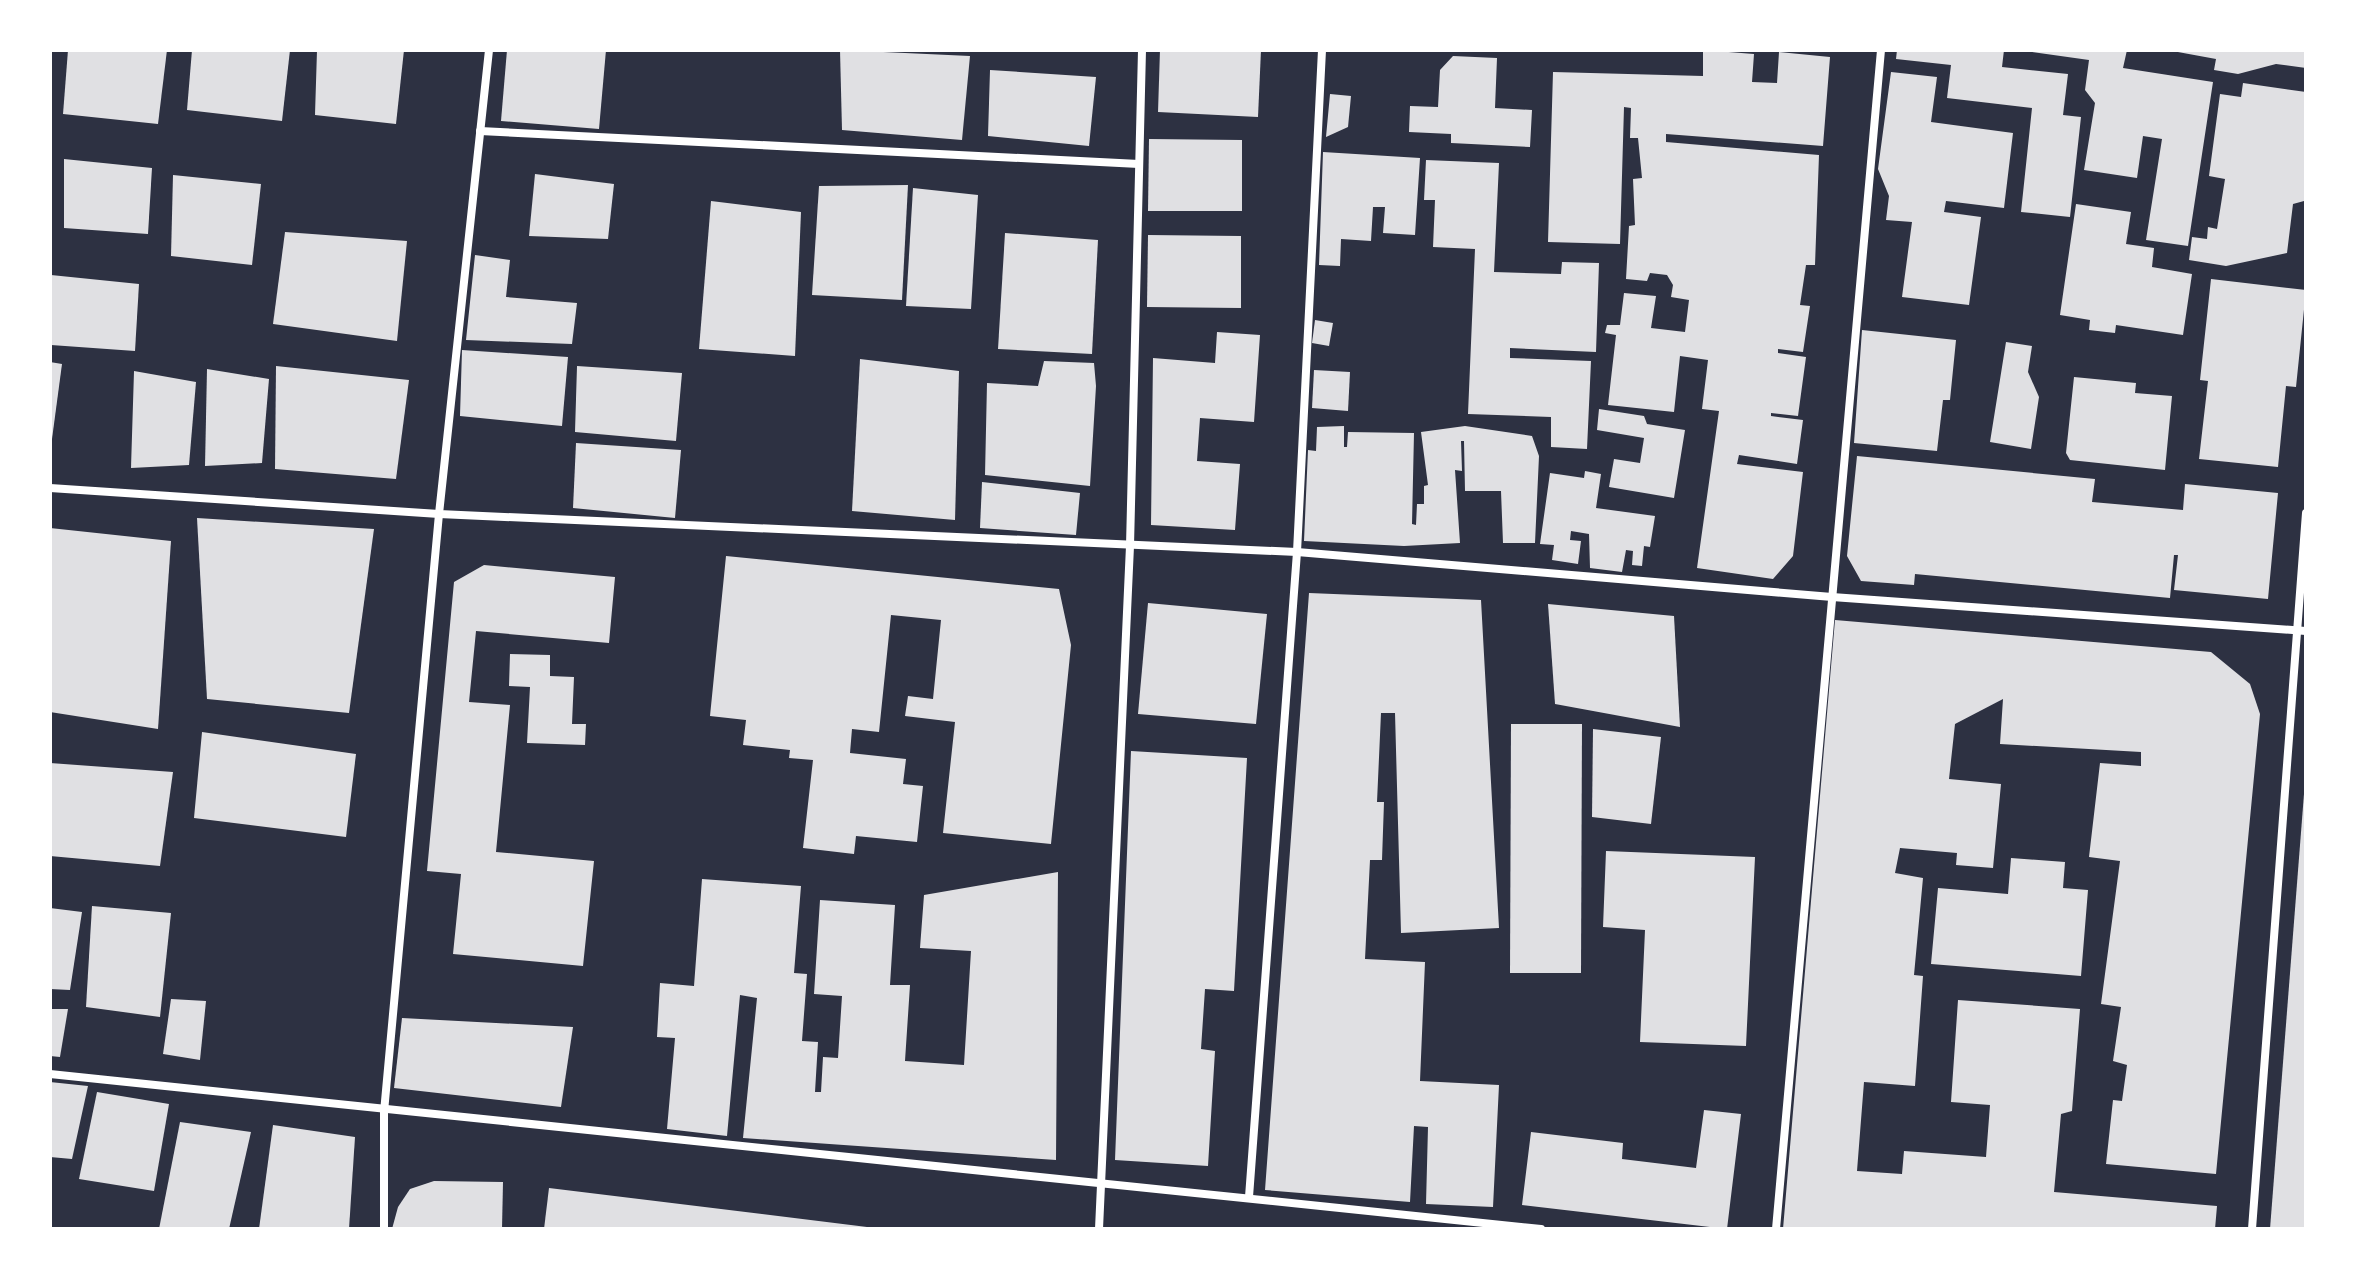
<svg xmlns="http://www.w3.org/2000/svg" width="2356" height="1279" viewBox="0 0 2356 1279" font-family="'Alegreya Sans',sans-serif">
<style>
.building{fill:#e0e0e3}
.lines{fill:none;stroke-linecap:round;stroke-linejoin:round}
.minor{stroke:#fff;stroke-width:8}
</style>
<rect width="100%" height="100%" fill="#2d3142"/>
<g class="building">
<polygon points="68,50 167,50 158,124 63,114"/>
<polygon points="192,50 290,50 282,121 187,110"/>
<polygon points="317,50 404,50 396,124 315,115"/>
<polygon points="507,50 606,50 599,129 501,121"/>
<polygon points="840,50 970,56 962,140 842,130"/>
<polygon points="1160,50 1261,50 1258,117 1158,112"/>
<polygon points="1703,50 1754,54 1752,82 1777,83 1779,52 1830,57 1823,146 1666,134 1666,142 1819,155 1815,265 1806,265 1800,305 1810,306 1803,352 1778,349 1778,353 1806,357 1798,416 1771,413 1771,416 1803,420 1797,464 1739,455 1737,464 1803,472 1793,556 1773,579 1697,568 1719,411 1702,409 1708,360 1680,356 1674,412 1608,405 1616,335 1605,333 1607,325 1620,325 1624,293 1656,296 1651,328 1685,332 1689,300 1671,297 1673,285 1667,275 1650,273 1647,281 1626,279 1629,226 1635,225 1633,179 1642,178 1638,138 1630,138 1631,108 1624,107 1620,244 1548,242 1553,72 1703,76"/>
<polygon points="1897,50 2004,50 2002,67 2068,74 2063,115 2081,117 2070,217 2021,212 2032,108 1947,98 1951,65 1896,59"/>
<polygon points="2018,50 2127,50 2123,68 2213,82 2188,246 2146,240 2162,139 2143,136 2137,178 2084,170 2095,103 2085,90 2089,60"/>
<polygon points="2167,50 2306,50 2306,68 2276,64 2238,74 2214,70 2216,59"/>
<polygon points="1453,56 1497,58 1495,108 1532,110 1530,147 1451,143 1451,134 1409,132 1410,106 1438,107 1440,70"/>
<polygon points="990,70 1096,77 1089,146 988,136"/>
<polygon points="1891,72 1937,77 1931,122 2013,133 2004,208 1946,201 1944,212 1981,217 1969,305 1902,297 1912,222 1886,220 1889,196 1878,169"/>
<polygon points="2243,83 2306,92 2304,201 2293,204 2287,253 2226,266 2189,260 2192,237 2207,239 2208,227 2217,229 2225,179 2209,176 2220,94 2241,97"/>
<polygon points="1330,94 1351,96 1348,127 1326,137"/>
<polygon points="1149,139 1242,140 1242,211 1148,211"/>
<polygon points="1323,152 1420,158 1415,235 1383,233 1385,207 1373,207 1371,241 1341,239 1340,266 1319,265"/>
<polygon points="64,159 152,168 148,234 64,228"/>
<polygon points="1426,160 1499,163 1494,272 1561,274 1562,262 1599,263 1596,352 1510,348 1510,358 1591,361 1587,449 1551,447 1551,417 1468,414 1475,249 1433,247 1435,200 1424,200"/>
<polygon points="535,174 614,184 608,239 529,236"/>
<polygon points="173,175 261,184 252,265 171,256"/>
<polygon points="908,185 902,300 812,295 819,186"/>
<polygon points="913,188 978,195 971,309 906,306"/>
<polygon points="711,201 801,212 795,356 699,349"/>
<polygon points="2076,204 2131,212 2126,244 2154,248 2152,267 2192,274 2183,335 2116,325 2115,333 2089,330 2090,320 2060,315"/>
<polygon points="285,232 407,241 397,341 273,324"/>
<polygon points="1005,233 1098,240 1092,354 998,349"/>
<polygon points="1148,235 1241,236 1241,308 1147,307"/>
<polygon points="475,255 510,260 506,297 577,303 572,344 466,340"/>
<polygon points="51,275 139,284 135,351 51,345"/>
<polygon points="2211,279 2306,290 2296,387 2286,386 2278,467 2199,459 2208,381 2200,380"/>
<polygon points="1315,320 1333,323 1329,346 1312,343"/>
<polygon points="1862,330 1956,340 1950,400 1943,400 1937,451 1854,443"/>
<polygon points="1217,332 1260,335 1254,422 1200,418 1197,461 1240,464 1235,530 1151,525 1153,358 1215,363"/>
<polygon points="2006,342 2032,346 2028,372 2039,397 2031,449 1990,442"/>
<polygon points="462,350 568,357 562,426 460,416"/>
<polygon points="860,359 959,371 955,520 852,511"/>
<polygon points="1044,361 1094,363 1096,386 1090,486 985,475 987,383 1038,386"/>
<polygon points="50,362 62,364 52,439 50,439"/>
<polygon points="276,366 409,380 396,479 275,469"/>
<polygon points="577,366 682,373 676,441 575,432"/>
<polygon points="207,369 269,379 262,463 205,466"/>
<polygon points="1314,370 1350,372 1348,411 1312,408"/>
<polygon points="134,371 196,382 189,465 131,468"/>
<polygon points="2074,377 2136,383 2135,393 2172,396 2165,470 2070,460 2066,453"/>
<polygon points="1599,409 1644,416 1647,424 1685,430 1674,498 1609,487 1614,459 1640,463 1644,438 1597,430"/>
<polygon points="1344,426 1344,447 1347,447 1348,432 1414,433 1412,524 1416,525 1417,504 1424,504 1424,486 1428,485 1421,432 1465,426 1532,436 1539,456 1535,543 1503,543 1501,491 1465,491 1464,441 1461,441 1462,471 1455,470 1460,543 1404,546 1304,541 1308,450 1316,451 1317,427"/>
<polygon points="576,443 681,450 675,518 573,508"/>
<polygon points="1857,456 2095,479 2092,502 2183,510 2185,484 2278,493 2268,599 2174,590 2178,555 2174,555 2170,598 1915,574 1914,585 1861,581 1847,556"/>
<polygon points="1585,471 1601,474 1596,508 1655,516 1650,547 1644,546 1642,566 1632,565 1633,551 1626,550 1622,572 1590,568 1589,534 1571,531 1570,540 1581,541 1578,564 1552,560 1554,545 1540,544 1550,473 1584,478"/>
<polygon points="982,482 1080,493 1076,535 980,528"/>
<polygon points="197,518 374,529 349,713 207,699"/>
<polygon points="50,528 171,541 158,729 50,712"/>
<polygon points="726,556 1059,589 1071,645 1051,844 943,833 955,722 905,716 908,696 933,699 941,620 891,615 879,732 852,729 850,753 906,759 903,784 923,786 917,842 856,836 854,854 803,848 813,760 789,758 790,750 743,745 746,720 710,716"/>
<polygon points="484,565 615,577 609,643 476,631 469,702 510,705 496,852 594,861 583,966 453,954 461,874 427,871 454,582"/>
<polygon points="1309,593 1481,600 1499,928 1401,933 1395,713 1381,713 1377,802 1384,802 1382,860 1370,860 1365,959 1425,962 1420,1081 1499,1085 1493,1207 1426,1204 1428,1127 1414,1126 1410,1202 1265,1190"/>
<polygon points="1148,603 1267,614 1256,724 1138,714"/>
<polygon points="1548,604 1674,616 1680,727 1555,704"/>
<polygon points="1835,620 2211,652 2250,684 2260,714 2216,1174 2106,1164 2113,1100 2122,1101 2127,1065 2113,1061 2121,1007 2101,1004 2120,861 2089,857 2100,763 2141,766 2141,752 2000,744 2003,699 1955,724 1949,779 2001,784 1993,868 1956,865 1957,853 1900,848 1895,873 1923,878 1914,975 1923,976 1915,1086 1864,1082 1857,1171 1902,1174 1904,1151 1986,1157 1990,1105 1951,1102 1958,1000 2080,1009 2072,1111 2061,1114 2054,1192 2217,1206 2215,1229 1783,1229"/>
<polygon points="510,654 550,655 550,676 574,677 572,724 586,724 585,745 527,743 530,687 509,686"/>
<polygon points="1511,724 1582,724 1581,973 1510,973"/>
<polygon points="1593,729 1661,737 1651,824 1592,817"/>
<polygon points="202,732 356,754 346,837 194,818"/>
<polygon points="1131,751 1247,758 1234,991 1205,989 1201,1049 1215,1051 1208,1166 1115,1160"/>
<polygon points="50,763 173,772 160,866 50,856"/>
<polygon points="2304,794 2306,1229 2270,1229"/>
<polygon points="1606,851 1755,857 1746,1046 1640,1042 1645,930 1603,927"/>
<polygon points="2011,858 2065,862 2063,888 2088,890 2081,976 1931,964 1938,888 2008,894"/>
<polygon points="1058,872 1056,1160 743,1138 757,998 740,995 727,1136 667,1129 675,1038 657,1037 660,983 694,986 702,879 801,886 794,973 807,974 802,1041 818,1042 815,1092 821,1092 823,1057 838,1058 842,996 814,994 820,900 895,905 890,985 910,985 905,1061 964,1065 971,951 920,948 924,895"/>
<polygon points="92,906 171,913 160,1017 86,1007"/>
<polygon points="50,908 82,912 70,990 50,989"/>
<polygon points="171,999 206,1001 200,1060 163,1054"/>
<polygon points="50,1009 68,1009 60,1057 50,1056"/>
<polygon points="402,1018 573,1027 561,1107 394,1088"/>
<polygon points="50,1082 88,1086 72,1159 50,1157"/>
<polygon points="97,1092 169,1104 154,1191 79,1179"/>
<polygon points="1704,1110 1741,1114 1727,1229 1522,1205 1531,1132 1623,1143 1622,1159 1696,1168"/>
<polygon points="180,1122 251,1132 229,1229 159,1229"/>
<polygon points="273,1125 355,1137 349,1229 259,1229"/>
<polygon points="434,1181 503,1182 502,1229 392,1229 398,1207 410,1189"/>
<polygon points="549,1188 867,1227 867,1229 544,1229"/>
</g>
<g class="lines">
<g class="minor">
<polyline points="480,131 1139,164"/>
<polyline points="50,488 439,514 1297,552 1832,597 2306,631"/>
<polyline points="50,1074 1541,1229"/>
<polyline points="1249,1197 1297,552 1322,50"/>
<polyline points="384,1229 384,1112 439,514 489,50"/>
<polyline points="1099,1229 1130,546 1142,50"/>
<polyline points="1776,1229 1881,50"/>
<polyline points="2252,1229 2306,513"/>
</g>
</g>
<rect width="2356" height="1279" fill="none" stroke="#ffffff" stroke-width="104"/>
</svg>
